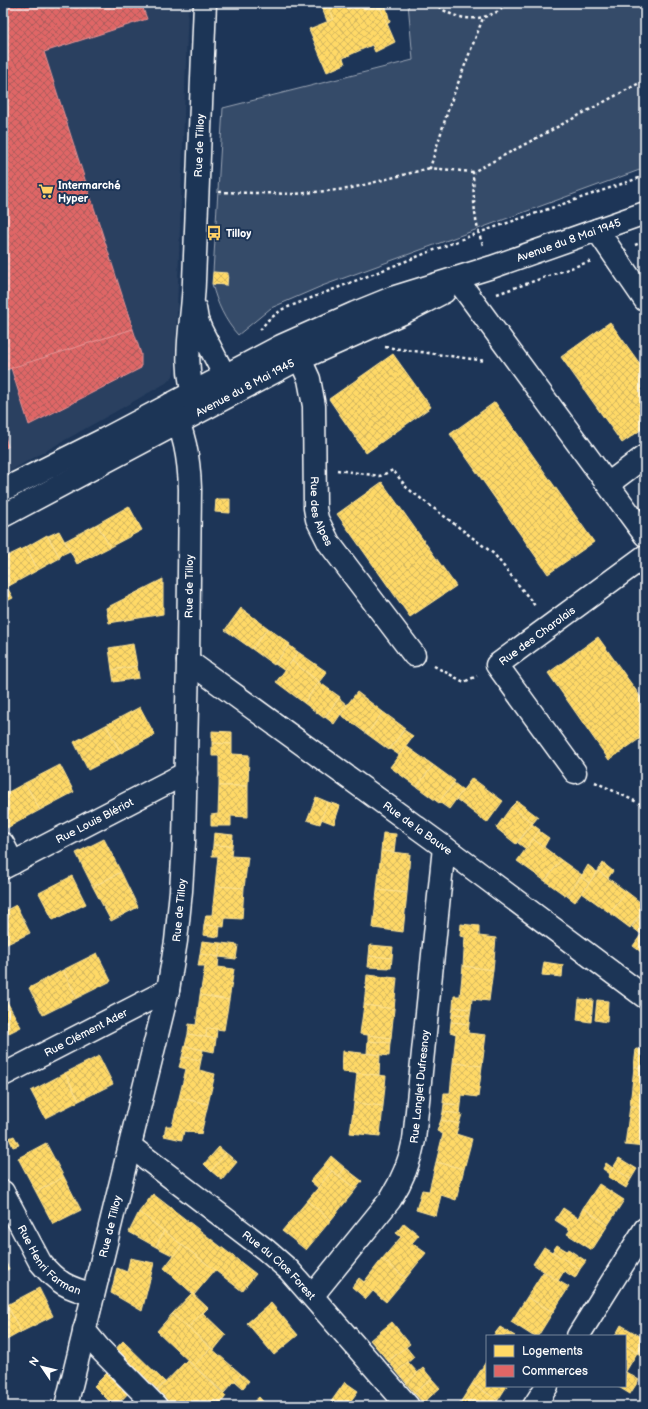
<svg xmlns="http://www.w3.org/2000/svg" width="648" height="1409" viewBox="0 0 648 1409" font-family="'Balsamiq Sans',sans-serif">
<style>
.built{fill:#2a4161}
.green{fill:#364b69;stroke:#9aa5b4}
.homes{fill:url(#homes-cross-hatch);stroke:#ffe494}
.shops{fill:url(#shops-cross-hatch);stroke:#e99494}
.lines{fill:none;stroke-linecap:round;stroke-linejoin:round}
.minor-casing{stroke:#fff;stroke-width:25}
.path{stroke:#fff;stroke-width:2.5;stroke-dasharray:3 3;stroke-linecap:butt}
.minor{stroke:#1d3557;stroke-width:22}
.labels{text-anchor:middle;stroke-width:4;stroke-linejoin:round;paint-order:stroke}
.street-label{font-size:11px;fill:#fff;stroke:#1d3557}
.poi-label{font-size:11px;font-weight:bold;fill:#fff;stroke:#1d3557;text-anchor:start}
</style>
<defs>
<pattern id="homes-cross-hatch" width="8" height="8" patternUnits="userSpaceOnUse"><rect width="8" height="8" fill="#ffd966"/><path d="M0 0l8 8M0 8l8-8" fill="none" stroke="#d2b660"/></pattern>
<pattern id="shops-cross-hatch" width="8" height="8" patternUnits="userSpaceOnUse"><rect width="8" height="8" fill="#e06666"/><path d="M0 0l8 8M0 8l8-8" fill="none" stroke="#ac5d5d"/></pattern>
</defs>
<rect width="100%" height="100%" fill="#1d3557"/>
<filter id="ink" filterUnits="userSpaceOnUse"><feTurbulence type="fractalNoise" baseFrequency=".025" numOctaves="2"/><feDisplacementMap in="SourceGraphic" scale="8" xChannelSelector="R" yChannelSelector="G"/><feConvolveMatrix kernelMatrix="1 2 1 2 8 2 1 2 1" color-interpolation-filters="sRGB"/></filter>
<g filter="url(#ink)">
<polygon class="built" points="3,3 188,3 175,365 173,376 166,383 3,475"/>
<path class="green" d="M 408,3 L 645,3 L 645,168 L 322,286 L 271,308 L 238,335 C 225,321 217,303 212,284 L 227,285 L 228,274 L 213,272 L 223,108 L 413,60 Z"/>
<g class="homes">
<polygon points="320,3 327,3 334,19 327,21"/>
<polygon points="327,3 375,3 378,8 380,7 395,42 375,52 372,45 343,58 345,64 327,72 309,29 334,19"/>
<polygon points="375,3 385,3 390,22 387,24 380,7 378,8"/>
<polygon points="213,272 228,273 227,285 212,284"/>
<polygon points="610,322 645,371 645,427 622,443 561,357"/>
<polygon points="393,354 431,407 366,453 329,399"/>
<polygon points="495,402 594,542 548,574 450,434"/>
<polygon points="382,482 456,586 410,617 337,514"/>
<polygon points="216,499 230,499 230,513 215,512"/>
<polygon points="129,506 142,530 110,547 97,524"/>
<polygon points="97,524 110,547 77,564 65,541"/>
<polygon points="59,531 70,551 59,556 48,536"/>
<polygon points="47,535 60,558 38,570 26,547"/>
<polygon points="26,547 38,570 7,587 3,580 3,558"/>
<polygon points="163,579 163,614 109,623 106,608"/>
<polygon points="3,580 13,598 3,603"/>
<polygon points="241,608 268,628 252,649 225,630"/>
<polygon points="268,628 290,644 274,665 252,649"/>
<polygon points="598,637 645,703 645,735 609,760 548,673"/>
<polygon points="133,644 137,666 112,670 109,648"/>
<polygon points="289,645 298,652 285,671 275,664"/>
<polygon points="298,652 327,672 319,682 292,661"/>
<polygon points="292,661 319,682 304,703 276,682"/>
<polygon points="137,666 139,678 114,682 112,670"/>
<polygon points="319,682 340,697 324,718 304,703"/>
<polygon points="357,692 383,712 367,734 340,714"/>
<polygon points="339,698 347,705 334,724 325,717"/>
<polygon points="140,707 155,735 121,753 106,725"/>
<polygon points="383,712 405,728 389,750 367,734"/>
<polygon points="106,725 121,753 88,770 74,742"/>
<polygon points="404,730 413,736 399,755 390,749"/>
<polygon points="212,731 232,732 232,744 212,743"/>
<polygon points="212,743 232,744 232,754 249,755 248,786 219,786 219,756 212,756"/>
<polygon points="406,746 433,765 417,787 390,767"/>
<polygon points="60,765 74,792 40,810 25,783"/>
<polygon points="433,765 455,781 439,803 417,787"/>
<polygon points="472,778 503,801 487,823 456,799"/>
<polygon points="25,783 40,810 7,828 3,819 3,795"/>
<polygon points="454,783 463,790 449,809 439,802"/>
<polygon points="219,786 248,786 248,817 231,816 231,826 211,826 211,815 218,814"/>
<polygon points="316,797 328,802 320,824 307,820"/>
<polygon points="517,801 538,817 533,823 511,807"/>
<polygon points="328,802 340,806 334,824 321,819"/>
<polygon points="511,807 533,823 516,844 496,828"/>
<polygon points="532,824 540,830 526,849 518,843"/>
<polygon points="539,831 549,838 544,847 533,839"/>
<polygon points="214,833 233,835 232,846 213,845"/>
<polygon points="383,833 396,834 394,852 381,851"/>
<polygon points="104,839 121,872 93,887 76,853"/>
<polygon points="533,839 561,860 545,881 517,861"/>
<polygon points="213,845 232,846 231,856 248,857 244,888 215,886 218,856 212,856"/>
<polygon points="381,851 410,854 407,893 377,890"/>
<polygon points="561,860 582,875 566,896 545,881"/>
<polygon points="603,863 613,871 608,878 598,871"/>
<polygon points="588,865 597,872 589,883 581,877"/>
<polygon points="598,871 627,892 610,913 582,893"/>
<polygon points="121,872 138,907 111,921 93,887"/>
<polygon points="72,876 86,904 53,920 39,893"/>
<polygon points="581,877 589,883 575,902 567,896"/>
<polygon points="215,886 244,888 242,919 225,918 224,927 204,925 206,915 212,915"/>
<polygon points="377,890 407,893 403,932 373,928"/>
<polygon points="627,892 645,906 645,908 630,928 610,913"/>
<polygon points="16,905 30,933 3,946 3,912"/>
<polygon points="645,908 645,929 641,934 632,927"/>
<polygon points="461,924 479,926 479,936 496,938 493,970 463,966 465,937 460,936"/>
<polygon points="204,925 220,926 219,937 203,935"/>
<polygon points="645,929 645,955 633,946"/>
<polygon points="202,941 221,943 219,957 200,954"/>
<polygon points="221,943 238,945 236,959 219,957"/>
<polygon points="370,945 393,947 392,958 369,956"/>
<polygon points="97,953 111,981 77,998 63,970"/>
<polygon points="200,954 219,957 218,967 234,969 229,1000 200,995 205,966 198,966"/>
<polygon points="369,956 392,958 391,968 368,967"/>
<polygon points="544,962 563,965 562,977 542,975"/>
<polygon points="463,966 493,970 489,1001 472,999 471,1009 453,1007 454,996 460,996"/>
<polygon points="63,970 77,998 43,1015 29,988"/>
<polygon points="367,975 397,978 394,1009 364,1005"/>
<polygon points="200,995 229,1000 224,1030 207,1028 206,1037 188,1034 189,1024 196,1025"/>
<polygon points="579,999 593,1000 591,1022 577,1020"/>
<polygon points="6,1000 21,1027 3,1036 3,1001"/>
<polygon points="597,1000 608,1001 607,1022 595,1020"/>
<polygon points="364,1005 394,1009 391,1038 360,1034"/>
<polygon points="453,1007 471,1009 470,1015 452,1014"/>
<polygon points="452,1014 470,1015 469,1024 451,1022"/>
<polygon points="451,1022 469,1024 468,1033 486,1035 482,1066 453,1063 456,1034 450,1032"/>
<polygon points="207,1028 217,1029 216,1039 206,1037"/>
<polygon points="188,1034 216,1039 214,1052 185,1046"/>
<polygon points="368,1035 391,1038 390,1043 368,1041"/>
<polygon points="368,1041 390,1043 389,1056 367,1053"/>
<polygon points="185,1046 203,1050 201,1060 182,1057"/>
<polygon points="636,1049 645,1050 645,1068 634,1067"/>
<polygon points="343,1051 380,1055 379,1075 342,1072"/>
<polygon points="99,1056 113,1084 79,1101 65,1073"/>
<polygon points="182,1057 201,1060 199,1070 215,1074 208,1104 179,1098 186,1069 179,1067"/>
<polygon points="453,1063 482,1066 478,1097 462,1095 461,1105 443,1103 444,1093 450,1093"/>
<polygon points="634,1067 645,1068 645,1107 630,1106"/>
<polygon points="65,1073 79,1101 45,1118 31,1091"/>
<polygon points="357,1073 386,1076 383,1106 354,1103"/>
<polygon points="179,1098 208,1104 201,1134 184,1131 182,1140 164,1136 166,1126 172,1126"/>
<polygon points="354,1103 383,1106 380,1136 350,1133"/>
<polygon points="444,1104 461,1105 460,1114 443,1112"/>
<polygon points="630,1106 645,1107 645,1147 625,1145"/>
<polygon points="443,1112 462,1114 459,1124 441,1120"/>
<polygon points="441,1120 459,1124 456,1134 472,1139 464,1169 436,1162 443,1134 437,1131"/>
<polygon points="14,1136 19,1145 13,1147 9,1138"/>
<polygon points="46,1143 64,1177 36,1192 18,1158"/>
<polygon points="219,1147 226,1153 211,1171 204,1164"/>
<polygon points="226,1153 237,1162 222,1180 211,1171"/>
<polygon points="331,1156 345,1168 339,1176 324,1165"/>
<polygon points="619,1158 637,1169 631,1179 613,1168"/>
<polygon points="436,1162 464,1169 456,1200 441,1195 436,1216 416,1210 422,1190 429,1191"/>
<polygon points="606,1163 613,1168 610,1174 603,1169"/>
<polygon points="324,1165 332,1171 318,1188 310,1181"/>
<polygon points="345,1168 362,1181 356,1189 339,1176"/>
<polygon points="613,1168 631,1179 626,1188 608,1177"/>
<polygon points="332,1171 356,1189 331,1220 307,1201"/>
<polygon points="64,1177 81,1210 53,1224 36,1192"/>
<polygon points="599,1184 624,1200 608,1225 583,1208"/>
<polygon points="153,1194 256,1274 242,1291 139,1212"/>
<polygon points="307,1201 331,1220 306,1250 282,1231"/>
<polygon points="563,1208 578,1218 583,1208 608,1225 592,1250 567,1234 570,1230 555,1220"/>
<polygon points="139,1212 164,1231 156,1247 129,1232"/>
<polygon points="404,1223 419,1235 412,1243 426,1253 406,1278 382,1259 401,1237 396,1233"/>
<polygon points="164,1231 182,1245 174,1256 156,1247"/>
<polygon points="182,1245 215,1270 194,1295 164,1268"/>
<polygon points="557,1245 567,1251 568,1249 586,1261 580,1269 552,1252"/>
<polygon points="544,1247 580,1269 575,1278 564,1271 558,1281 533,1264"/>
<polygon points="3,1257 9,1269 3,1272"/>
<polygon points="130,1258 154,1263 142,1311 111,1293 117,1268 127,1272"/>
<polygon points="382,1259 406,1278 386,1302 373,1291 366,1299 352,1287 359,1278 364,1282"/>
<polygon points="543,1272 569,1287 553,1312 527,1297"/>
<polygon points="39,1288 53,1316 21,1332 7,1305"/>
<polygon points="192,1293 208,1308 203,1313 202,1313 188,1328 172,1314"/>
<polygon points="527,1297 553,1312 538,1336 533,1336 511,1322"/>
<polygon points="271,1303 298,1335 274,1355 247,1323"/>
<polygon points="7,1305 21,1332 3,1342 3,1307"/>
<polygon points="203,1313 226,1335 214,1350 188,1328 202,1313"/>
<polygon points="172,1314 211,1348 194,1366 157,1331"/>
<polygon points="392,1322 410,1344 388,1361 370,1340"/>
<polygon points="621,1325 645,1339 637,1353 625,1345 625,1336 615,1336"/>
<polygon points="500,1327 515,1336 493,1336"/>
<polygon points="645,1340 645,1357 637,1353"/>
<polygon points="123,1341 165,1382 152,1396 110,1355"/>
<polygon points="625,1345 637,1353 625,1373"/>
<polygon points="406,1347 414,1357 397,1372 388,1361"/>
<polygon points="211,1348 241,1374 224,1393 194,1366"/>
<polygon points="187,1360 226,1396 219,1406 161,1406 152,1396"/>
<polygon points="487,1360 487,1386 507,1386 498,1400 472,1384"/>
<polygon points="408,1362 418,1373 406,1383 397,1372"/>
<polygon points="114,1366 135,1386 116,1406 114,1406 94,1386"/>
<polygon points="423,1368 432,1379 414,1393 406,1383"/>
<polygon points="626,1372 639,1380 630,1394 617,1386 625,1386"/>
<polygon points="241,1374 249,1381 243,1388 235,1381"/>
<polygon points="432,1379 440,1388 423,1403 414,1393"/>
<polygon points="345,1382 358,1391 350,1402 355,1406 328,1406"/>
<polygon points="472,1384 498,1400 494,1406 458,1406"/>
<polygon points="259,1397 267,1406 249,1406"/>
</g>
<g class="shops">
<polygon points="3,3 141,3 147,19 44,52 133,329 3,371"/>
<polygon points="133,329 141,354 141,368 29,425 11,368"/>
<polygon points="3,429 8,447 3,448"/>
</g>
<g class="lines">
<g class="minor-casing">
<g id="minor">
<polyline points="597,230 645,300"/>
<polyline points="456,278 645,535"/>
<polyline points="195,308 197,320 201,330 231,388"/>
<path id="s1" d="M 294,346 L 309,379 L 314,406 L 315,508 L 317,519 L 329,543 L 414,655"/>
<path id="s2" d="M 197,404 C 180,364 193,323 194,281 C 197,189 201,96 205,3"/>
<polyline points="608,484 645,456"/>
<path id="s3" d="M 3,490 L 105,439 L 281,346 L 355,313 L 392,298 L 492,267 L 645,213"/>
<path id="s4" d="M 3,516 L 289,364 L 405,312 L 444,292"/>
<path id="s5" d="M 188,661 L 444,847 L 645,997"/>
<path id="s6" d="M 575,772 L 497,665 L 645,556"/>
<polyline points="3,844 13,863"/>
<path id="s7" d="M 3,868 L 186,773"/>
<path id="s8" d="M 3,1075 L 168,990"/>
<path id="s9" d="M 130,1146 L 266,1250 L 289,1270 L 408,1406"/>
<path id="s10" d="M 3,1192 L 40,1262 C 56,1282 69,1289 93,1294"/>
<path id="s11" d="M 313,1295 L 390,1200 C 402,1181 410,1162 414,1140 L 444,847"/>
<polyline points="84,1330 99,1348 156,1406"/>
<polyline points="578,1336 645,1229"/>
<path id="s12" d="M 66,1406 L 168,990 L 176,941 L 181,891 L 184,842 L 188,661 L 190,489 C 189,456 184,433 171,404"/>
<polyline points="534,1406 547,1386"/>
</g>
</g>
<g class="path">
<path d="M 434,3 C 458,24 486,23 510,3"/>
<polyline points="473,172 430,168 450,104 483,18"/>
<polyline points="219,192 294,194 348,189 430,168"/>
<path d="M 483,245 C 473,220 474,198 473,172 L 645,80"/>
<polyline points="635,245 645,241"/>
<polyline points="497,294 591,261"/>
<polyline points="260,330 268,320 283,309 478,233 645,176"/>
<polyline points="385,347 486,361"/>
<polyline points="337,470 380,476 393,470 407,488 494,554 536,607"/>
<polyline points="434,666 464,682 477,676"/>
<polyline points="595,782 645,806"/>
</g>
<use href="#minor" class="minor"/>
</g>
</g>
<defs>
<g id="supermarket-bare" transform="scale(1.2)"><path d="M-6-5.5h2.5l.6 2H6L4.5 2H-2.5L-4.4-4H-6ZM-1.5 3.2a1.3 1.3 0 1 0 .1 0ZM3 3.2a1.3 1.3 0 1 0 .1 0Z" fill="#ffd166" stroke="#1d3557" stroke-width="2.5" paint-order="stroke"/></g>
<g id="bus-bare" transform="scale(1.2)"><path d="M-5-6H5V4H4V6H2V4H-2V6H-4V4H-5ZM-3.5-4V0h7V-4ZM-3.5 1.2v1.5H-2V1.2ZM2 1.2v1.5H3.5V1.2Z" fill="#ffd166" stroke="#1d3557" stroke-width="2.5" paint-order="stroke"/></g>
</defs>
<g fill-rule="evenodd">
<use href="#supermarket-bare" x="46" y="191"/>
<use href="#bus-bare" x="214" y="233"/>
</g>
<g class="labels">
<g class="street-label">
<text dy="4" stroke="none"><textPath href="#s2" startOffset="260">Rue de Tilloy</textPath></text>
<text dy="4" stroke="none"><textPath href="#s3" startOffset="620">Avenue du 8 Mai 1945</textPath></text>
<text dy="4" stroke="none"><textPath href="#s4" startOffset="274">Avenue du 8 Mai 1945</textPath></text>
<text dy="4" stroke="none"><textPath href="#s1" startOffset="170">Rue des Alpes</textPath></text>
<text dy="4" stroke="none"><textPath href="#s12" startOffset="833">Rue de Tilloy</textPath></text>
<text dy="4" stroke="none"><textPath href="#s6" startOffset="182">Rue des Charolais</textPath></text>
<text dy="4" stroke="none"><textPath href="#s7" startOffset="103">Rue Louis Blériot</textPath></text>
<text dy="4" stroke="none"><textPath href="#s5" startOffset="284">Rue de la Bauve</textPath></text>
<text dy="4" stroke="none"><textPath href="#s12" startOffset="509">Rue de Tilloy</textPath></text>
<text dy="4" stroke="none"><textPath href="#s8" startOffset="93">Rue Clément Ader</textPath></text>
<text dy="4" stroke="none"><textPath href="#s11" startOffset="241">Rue Langlet Dufresnoy</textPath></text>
<text dy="4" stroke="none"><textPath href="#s12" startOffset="185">Rue de Tilloy</textPath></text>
<text dy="4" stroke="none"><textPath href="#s10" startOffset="84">Rue Henri Farman</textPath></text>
<text dy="4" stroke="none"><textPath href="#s9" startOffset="191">Rue du Clos Forest</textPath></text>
</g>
<g class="poi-label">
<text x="58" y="189">Intermarché<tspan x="58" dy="13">Hyper</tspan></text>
<text x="226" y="237">Tilloy</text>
</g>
</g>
<rect width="648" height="1409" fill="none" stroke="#1d3557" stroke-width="16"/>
<rect x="8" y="8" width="632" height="1393" fill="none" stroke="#fff" stroke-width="1.5" filter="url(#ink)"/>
<rect x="486" y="1335" width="140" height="52" fill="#1d3557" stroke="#77869a"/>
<rect x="494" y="1345" width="20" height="12" fill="#ffd966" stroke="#77869a"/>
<text x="522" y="1355" font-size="12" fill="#ffffff">Logements</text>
<rect x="494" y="1365" width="20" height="12" fill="#e06666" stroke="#77869a"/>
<text x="522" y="1375" font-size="12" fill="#ffffff">Commerces</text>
<g transform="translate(42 1367) rotate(305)" stroke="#1d3557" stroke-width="3" paint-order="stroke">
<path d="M0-3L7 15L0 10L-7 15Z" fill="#ffffff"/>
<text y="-6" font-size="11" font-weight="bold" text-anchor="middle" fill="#ffffff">N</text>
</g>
</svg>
